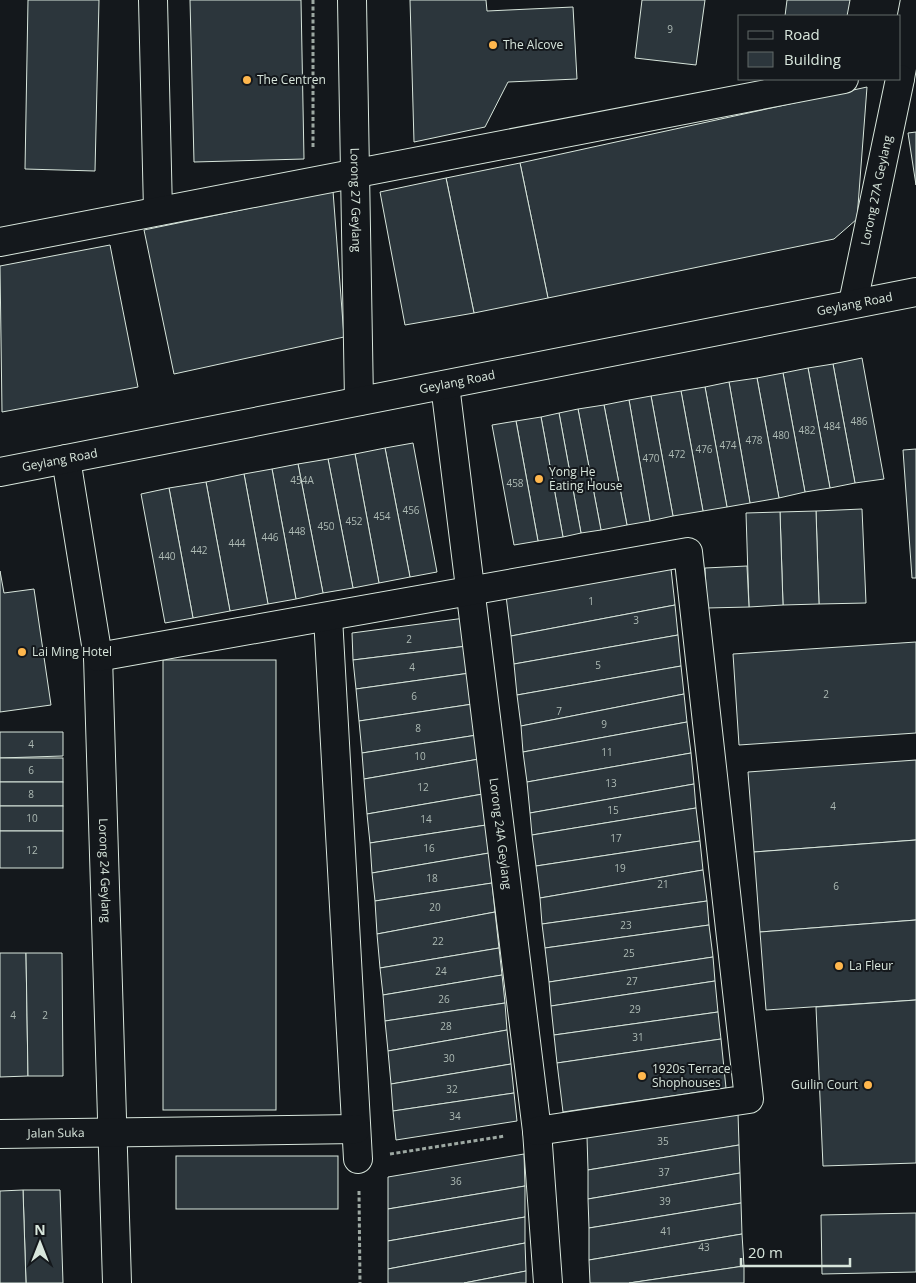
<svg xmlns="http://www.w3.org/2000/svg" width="916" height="1283" viewBox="0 0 916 1283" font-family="'Open Sans',sans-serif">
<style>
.building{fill:#2c363c;stroke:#d8e6dc}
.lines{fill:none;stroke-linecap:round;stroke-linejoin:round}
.minor-casing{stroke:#d8e6dc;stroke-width:30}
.major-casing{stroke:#d8e6dc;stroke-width:30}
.path{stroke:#9da8a2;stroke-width:3;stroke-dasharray:4 2.5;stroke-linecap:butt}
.minor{stroke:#14181c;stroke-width:28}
.major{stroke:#14181c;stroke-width:28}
.poi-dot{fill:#ffb74d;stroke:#14181c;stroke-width:2}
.labels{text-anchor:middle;stroke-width:4;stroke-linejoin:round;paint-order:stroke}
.number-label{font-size:10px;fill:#adbab4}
.poi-label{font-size:12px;fill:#d8e6dc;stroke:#14181c;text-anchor:start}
.street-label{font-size:12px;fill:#d8e6dc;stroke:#14181c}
</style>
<rect width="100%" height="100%" fill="#14181c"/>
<g class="building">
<polygon points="28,0 99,0 95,171 25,169"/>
<polygon points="190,0 301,0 304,159 194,162"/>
<polygon points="410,0 486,0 487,11 573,7 577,79 508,82 485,127 414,142"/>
<polygon points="642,0 705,0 696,65 635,58"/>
<polygon points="787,0 850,0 847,16 785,16"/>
<polygon points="867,87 857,219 834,239 548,298 520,163"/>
<polygon points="916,132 916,185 908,133"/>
<polygon points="520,163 548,298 474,313 446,178"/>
<polygon points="446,178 474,313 405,325 380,192"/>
<polygon points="333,191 344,337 174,374 144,230"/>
<polygon points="110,245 138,387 2,412 0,266"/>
<polygon points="862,358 884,479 855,483 833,364"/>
<polygon points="833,364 855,483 830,488 808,368"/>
<polygon points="808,368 830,488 805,492 783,373"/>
<polygon points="783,373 805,492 779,498 757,378"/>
<polygon points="757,378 779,498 750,503 729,382"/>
<polygon points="729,382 750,503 727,507 705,387"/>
<polygon points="705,387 727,507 703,511 681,391"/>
<polygon points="681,391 703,511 673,516 651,396"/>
<polygon points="651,396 673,516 650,521 629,400"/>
<polygon points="629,400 650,521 627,525 604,405"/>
<polygon points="604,405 627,525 601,530 578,409"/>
<polygon points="578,409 601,530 581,533 559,413"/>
<polygon points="559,413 581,533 563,537 541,417"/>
<polygon points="541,417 563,537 538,541 516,421"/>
<polygon points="516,421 538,541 514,545 492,425"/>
<polygon points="413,443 437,572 410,577 385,448"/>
<polygon points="385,448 410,577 379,583 355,454"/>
<polygon points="916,449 916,578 912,578 903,450"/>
<polygon points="355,454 379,583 353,588 328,459"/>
<polygon points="328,459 353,588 323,593 298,464"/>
<polygon points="298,464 323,593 296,599 272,469"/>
<polygon points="272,469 296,599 268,604 244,474"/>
<polygon points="244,474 268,604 230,611 206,482"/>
<polygon points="206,482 230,611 193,618 169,488"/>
<polygon points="169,488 193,618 165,623 141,494"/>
<polygon points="862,509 866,603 819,604 816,511"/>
<polygon points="816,511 819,604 783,605 780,512"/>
<polygon points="780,512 783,605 749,607 746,513"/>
<polygon points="747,566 749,607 707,608 705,568"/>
<polygon points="671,569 675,605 511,636 506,596"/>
<polygon points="0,571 4,593 34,589 51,705 0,712"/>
<polygon points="675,605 678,635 514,664 511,636"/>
<polygon points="465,618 467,646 353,660 352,633"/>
<polygon points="678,635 681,666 517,695 514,664"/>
<polygon points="916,642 916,733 739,745 733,654"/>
<polygon points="467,646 470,673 356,689 353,660"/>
<rect x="163" y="660" width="113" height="450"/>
<polygon points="681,666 684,694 521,726 517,695"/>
<polygon points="470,673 473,704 359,721 356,689"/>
<polygon points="684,694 687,722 523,752 521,726"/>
<polygon points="473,704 477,735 362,753 359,721"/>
<polygon points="687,722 691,753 527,782 523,752"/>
<polygon points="0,732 63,732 63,756 0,758"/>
<polygon points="477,735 479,759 364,779 362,753"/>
<polygon points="691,753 694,784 530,813 527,782"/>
<rect x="0" y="758" width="63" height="24"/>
<polygon points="479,759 483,794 367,814 364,779"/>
<polygon points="916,760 916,840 754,852 748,772"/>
<rect x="0" y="782" width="63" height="24"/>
<polygon points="694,784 696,808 532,835 530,813"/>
<polygon points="483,794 486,825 370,843 367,814"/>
<rect x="0" y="806" width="63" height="25"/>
<polygon points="696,808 700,841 536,866 532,835"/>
<polygon points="486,825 489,853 372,873 370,843"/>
<rect x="0" y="831" width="63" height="37"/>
<polygon points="916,840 916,920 760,932 754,852"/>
<polygon points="700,841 703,870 540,898 536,866"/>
<polygon points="489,853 492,883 375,901 372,873"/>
<polygon points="703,870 707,901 542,924 540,898"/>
<polygon points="492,883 495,912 377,934 375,901"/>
<polygon points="707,901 709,925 545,948 542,924"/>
<polygon points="495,912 499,948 380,968 377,934"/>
<polygon points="916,920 916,1000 766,1010 760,932"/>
<polygon points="709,925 713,957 549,982 545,948"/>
<polygon points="499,948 502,975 383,995 380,968"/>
<polygon points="0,953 26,953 28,1076 0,1077"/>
<polygon points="26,953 62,953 63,1076 28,1076"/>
<polygon points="713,957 715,981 551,1006 549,982"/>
<polygon points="502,975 505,1003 385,1021 383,995"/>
<polygon points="715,981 718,1012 554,1035 551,1006"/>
<polygon points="916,1000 916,1163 823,1166 816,1007"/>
<polygon points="505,1003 507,1030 388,1051 385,1021"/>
<polygon points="718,1012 721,1039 557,1063 554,1035"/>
<polygon points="507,1030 511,1064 391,1084 388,1051"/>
<polygon points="721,1039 726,1088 563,1112 557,1063"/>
<polygon points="511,1064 514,1093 393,1111 391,1084"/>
<polygon points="514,1093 517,1121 396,1140 393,1111"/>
<polygon points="738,1113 739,1145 588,1170 587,1137"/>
<polygon points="739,1145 740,1173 588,1199 588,1170"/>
<polygon points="524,1154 525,1186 388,1209 388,1177"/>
<rect x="176" y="1156" width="162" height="53"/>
<polygon points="740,1173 741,1203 589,1228 588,1199"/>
<polygon points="525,1186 525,1217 388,1241 388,1209"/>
<polygon points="23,1190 60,1190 63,1283 26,1283"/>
<polygon points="23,1190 26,1283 0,1283 0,1191"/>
<polygon points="741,1203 742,1234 589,1260 589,1228"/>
<polygon points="916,1213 916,1272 822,1274 821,1215"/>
<polygon points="525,1217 525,1243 388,1269 388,1241"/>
<polygon points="742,1234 744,1266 629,1283 590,1283 589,1260"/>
<polygon points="525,1243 526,1271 464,1283 388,1283 388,1269"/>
<polygon points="744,1266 744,1283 629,1283"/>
<polygon points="526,1271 526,1283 464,1283"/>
</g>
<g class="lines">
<g class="minor-casing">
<g id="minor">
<polyline points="153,0 158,211"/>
<path id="s1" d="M 352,0 L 359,401"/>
<polyline points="900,78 915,0"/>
<polyline points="0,242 844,79"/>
<path id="s2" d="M 853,303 L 900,79"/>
<path id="s3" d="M 445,385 L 537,1131 L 548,1283"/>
<path id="s4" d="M 66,459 L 98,657 L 117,1283"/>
<polyline points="328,617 358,1159"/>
<polyline points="98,657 688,552 749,1099 537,1131"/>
<path id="s5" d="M 0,1134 L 356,1129"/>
</g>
</g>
<g class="major-casing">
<g id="major">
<path id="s6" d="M 0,472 L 916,292"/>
</g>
</g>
<g class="path">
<polyline points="313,0 313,149"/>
<polyline points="390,1154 505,1136"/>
<polyline points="359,1191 360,1283"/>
</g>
<use href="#minor" class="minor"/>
<use href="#major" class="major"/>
</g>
<g class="poi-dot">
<circle cx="493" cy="45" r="5"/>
<circle cx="247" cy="80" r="5"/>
<circle cx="539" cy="479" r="5"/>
<circle cx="22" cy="652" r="5"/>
<circle cx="839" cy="966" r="5"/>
<circle cx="642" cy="1076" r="5"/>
<circle cx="868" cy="1085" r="5"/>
</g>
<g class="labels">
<g class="number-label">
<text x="670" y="33">9</text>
<text x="859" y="425">486</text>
<text x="832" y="430">484</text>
<text x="807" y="434">482</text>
<text x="781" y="439">480</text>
<text x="754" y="444">478</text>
<text x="728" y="449">474</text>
<text x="704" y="453">476</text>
<text x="677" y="458">472</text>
<text x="651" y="462">470</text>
<text x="302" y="484">454A</text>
<text x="515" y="487">458</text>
<text x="411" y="514">456</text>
<text x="382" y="520">454</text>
<text x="354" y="525">452</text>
<text x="326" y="530">450</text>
<text x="297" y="535">448</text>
<text x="270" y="541">446</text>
<text x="237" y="547">444</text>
<text x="199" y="554">442</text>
<text x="167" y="560">440</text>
<text x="591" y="605">1</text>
<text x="636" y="624">3</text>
<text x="409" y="643">2</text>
<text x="598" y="669">5</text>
<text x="412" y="671">4</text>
<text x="826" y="698">2</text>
<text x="414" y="700">6</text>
<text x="559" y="715">7</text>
<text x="604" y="728">9</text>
<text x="418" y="732">8</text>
<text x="31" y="748">4</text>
<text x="607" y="756">11</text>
<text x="420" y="760">10</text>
<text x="31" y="774">6</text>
<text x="611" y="787">13</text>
<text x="423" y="791">12</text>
<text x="31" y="798">8</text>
<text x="833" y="810">4</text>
<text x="613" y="814">15</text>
<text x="32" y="822">10</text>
<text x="426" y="823">14</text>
<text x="616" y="842">17</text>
<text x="429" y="852">16</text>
<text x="32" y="854">12</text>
<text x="620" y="872">19</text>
<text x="432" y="882">18</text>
<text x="663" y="888">21</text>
<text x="836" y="890">6</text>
<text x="435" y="911">20</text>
<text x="626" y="929">23</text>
<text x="438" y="945">22</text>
<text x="629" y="957">25</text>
<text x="441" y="975">24</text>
<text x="632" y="985">27</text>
<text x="444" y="1003">26</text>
<text x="635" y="1013">29</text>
<text x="13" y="1019">4</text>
<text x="45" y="1019">2</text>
<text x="446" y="1030">28</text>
<text x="638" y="1041">31</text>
<text x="449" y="1062">30</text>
<text x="452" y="1093">32</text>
<text x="455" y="1120">34</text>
<text x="663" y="1145">35</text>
<text x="664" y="1176">37</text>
<text x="456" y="1185">36</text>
<text x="665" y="1205">39</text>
<text x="666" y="1235">41</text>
<text x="704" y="1251">43</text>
</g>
<g class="poi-label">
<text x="503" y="49">The Alcove</text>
<text x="257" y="84">The Centren</text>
<text x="549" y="476">Yong He<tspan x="549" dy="14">Eating House</tspan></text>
<text x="32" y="656">Lai Ming Hotel</text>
<text x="849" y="970">La Fleur</text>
<text x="652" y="1073">1920s Terrace<tspan x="652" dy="14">Shophouses</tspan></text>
<text x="858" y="1089" text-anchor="end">Guilin Court</text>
</g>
<g class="street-label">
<text dy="4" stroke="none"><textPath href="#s2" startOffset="115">Lorong 27A Geylang</textPath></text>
<text dy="4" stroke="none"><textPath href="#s1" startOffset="200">Lorong 27 Geylang</textPath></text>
<text dy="4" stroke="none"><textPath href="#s6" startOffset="871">Geylang Road</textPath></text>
<text dy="4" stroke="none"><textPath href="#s6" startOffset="466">Geylang Road</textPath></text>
<text dy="4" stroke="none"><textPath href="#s6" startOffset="61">Geylang Road</textPath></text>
<text dy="4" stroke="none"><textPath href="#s3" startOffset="452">Lorong 24A Geylang</textPath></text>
<text dy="4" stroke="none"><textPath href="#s4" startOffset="414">Lorong 24 Geylang</textPath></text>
<text dy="4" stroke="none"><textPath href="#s5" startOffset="56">Jalan Suka</textPath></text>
</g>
</g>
<rect x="738" y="15" width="162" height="65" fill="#14181c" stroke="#626a69"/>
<rect x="748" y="31" width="25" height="8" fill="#14181c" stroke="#626a69"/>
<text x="784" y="40" font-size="15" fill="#d8e6dc">Road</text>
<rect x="748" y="52" width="25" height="15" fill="#2c363c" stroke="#626a69"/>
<text x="784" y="65" font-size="15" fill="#d8e6dc">Building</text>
<g transform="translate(40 1243)" stroke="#14181c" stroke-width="4" paint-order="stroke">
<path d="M0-4L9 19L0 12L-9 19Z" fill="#d8e6dc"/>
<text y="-8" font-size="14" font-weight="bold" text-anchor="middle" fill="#d8e6dc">N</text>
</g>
<path d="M741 1258v8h109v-8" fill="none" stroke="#d8e6dc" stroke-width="2.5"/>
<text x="748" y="1258" font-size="15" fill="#d8e6dc" stroke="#14181c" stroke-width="4" paint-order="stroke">20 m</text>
</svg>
